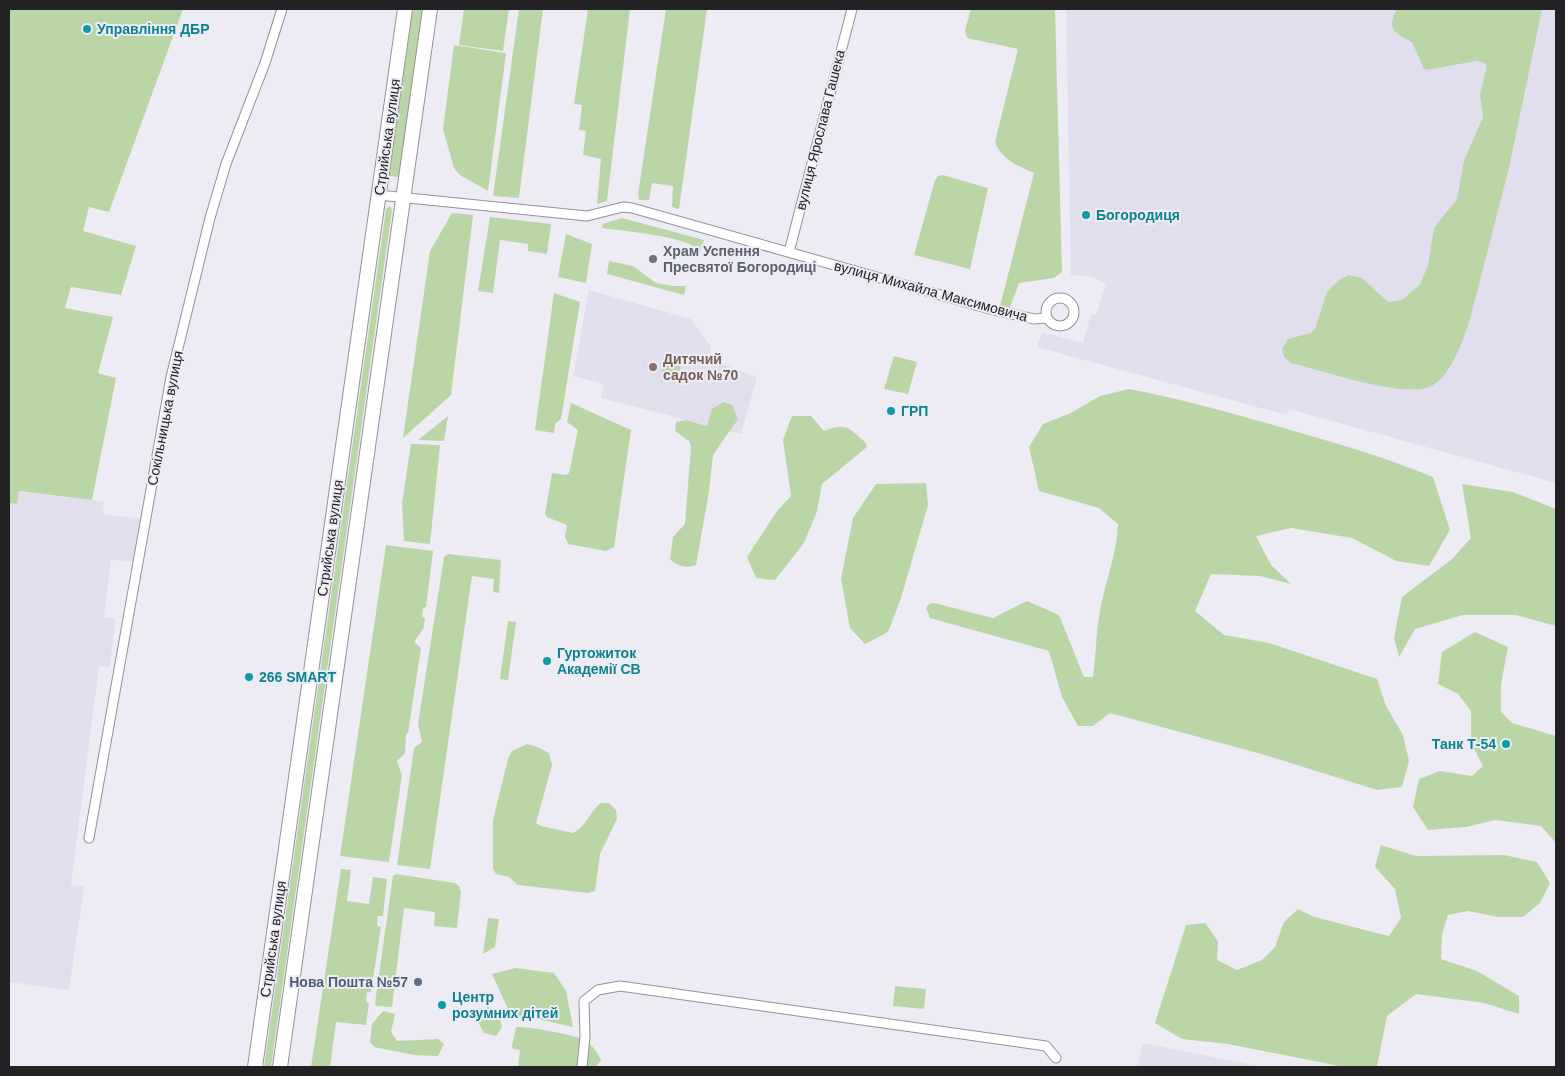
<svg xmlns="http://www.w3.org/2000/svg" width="1565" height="1076" viewBox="0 0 1565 1076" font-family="Helvetica,sans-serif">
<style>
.built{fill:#e1deee}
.green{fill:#bad6a7}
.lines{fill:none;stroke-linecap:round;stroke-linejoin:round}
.minor-casing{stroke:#939299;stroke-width:11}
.primary-casing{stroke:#939299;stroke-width:16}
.minor{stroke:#fff;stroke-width:9}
.primary{stroke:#fff;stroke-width:14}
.culture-dot{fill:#0f9aa8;stroke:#edecf4;stroke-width:2}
.worship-dot{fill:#6b7280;stroke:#edecf4;stroke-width:2}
.education-dot{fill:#8d6e63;stroke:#edecf4;stroke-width:2}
.service-dot{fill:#5c6f8a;stroke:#edecf4;stroke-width:2}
.labels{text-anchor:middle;stroke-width:4;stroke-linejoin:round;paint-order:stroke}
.culture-label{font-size:14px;font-weight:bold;fill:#0d838f;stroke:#edecf4;text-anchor:start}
.street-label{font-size:14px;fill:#222225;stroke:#edecf4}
.worship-label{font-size:14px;font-weight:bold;fill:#5b616d;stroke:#edecf4;text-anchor:start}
.education-label{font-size:14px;font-weight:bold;fill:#785e54;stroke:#edecf4;text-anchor:start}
.service-label{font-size:14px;font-weight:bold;fill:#4e5e75;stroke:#edecf4;text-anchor:end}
</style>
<rect width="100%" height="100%" fill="#edecf4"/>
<g class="built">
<polygon points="1066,9 1556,9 1556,483 1289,409 1287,415 1037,347 1042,332 1083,343 1091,314 1096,315 1106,284 1092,277 1071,275"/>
<polygon points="589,290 691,319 711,346 708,359 757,377 741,434 601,398 604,384 573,376"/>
<polygon points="19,491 104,502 103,514 141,519 134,561 111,560 104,617 115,619 110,667 99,666 71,885 84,887 69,990 9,982 9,503 17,504"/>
<polygon points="1143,1043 1262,1067 1137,1067"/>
</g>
<g class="green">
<polygon points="9,9 183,9 109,212 89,207 83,231 136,246 121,295 71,287 65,308 113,317 98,373 116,378 92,500 19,491 17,504 9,503"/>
<polygon points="413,9 423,9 399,177 389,176"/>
<polygon points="464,9 509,9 503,51 459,45"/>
<polygon points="519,9 543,9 519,198 493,196"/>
<polygon points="588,9 630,9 607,201 597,204 601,159 583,155 586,131 579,130 582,105 574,104"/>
<polygon points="666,9 707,9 679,209 672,207 673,186 652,183 649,200 639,200 638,194"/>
<path d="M 971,9 L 1055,9 L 1062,272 L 1054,278 L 1019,283 L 1009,310 L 1004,310 L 1000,306 L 1034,173 C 1018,166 1002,160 995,142 L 1018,49 L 967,38 L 965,30 Z"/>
<path d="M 1397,9 L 1542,9 L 1509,168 L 1469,323 C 1462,342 1450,379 1429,387 C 1402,398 1321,370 1291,363 L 1284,357 L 1282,349 L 1288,339 L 1311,333 L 1315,329 L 1327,292 L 1339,280 L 1349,275 L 1362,278 L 1388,302 L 1402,300 L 1420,284 L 1428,266 L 1434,228 L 1457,199 L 1464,161 L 1483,117 L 1480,94 L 1487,66 L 1485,63 L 1476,61 L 1427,70 L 1424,69 L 1412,42 C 1394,33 1386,29 1397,9 Z"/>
<polygon points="454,45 506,53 488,191 460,175 454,168 443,129"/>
<polygon points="943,175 988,188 970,269 914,255 935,180 938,176"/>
<polygon points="390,206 392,210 271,1067 264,1067 386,209"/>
<polygon points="452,213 473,215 451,395 403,438 430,251"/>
<polygon points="490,217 551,224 547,254 528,251 528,244 500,240 493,293 478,291"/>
<path d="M 622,218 L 704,240 L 700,252 C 691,236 622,231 602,228 L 603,224 Z"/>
<polygon points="566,234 592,244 586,283 558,277"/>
<polygon points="609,261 633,266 656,283 673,286 686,286 684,295 607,274"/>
<polygon points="554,293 580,302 561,419 555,424 554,433 535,430"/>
<polygon points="666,356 683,360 678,376 662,372"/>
<polygon points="894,356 917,362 908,394 884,389"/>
<path d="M 1129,389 C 1177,398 1223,411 1270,424 C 1325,440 1380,455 1433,477 L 1450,530 L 1429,566 L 1396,561 L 1352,538 L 1291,528 L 1256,536 L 1271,565 L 1291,584 L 1260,576 L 1211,574 L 1195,611 L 1224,635 L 1269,643 L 1377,679 L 1386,706 L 1403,735 L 1409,761 L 1402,787 L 1377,790 L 1265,755 L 1110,713 L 1093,726 L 1078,726 L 1062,697 L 1049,651 L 930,618 L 926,608 L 929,604 L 934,603 L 993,618 L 1027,601 L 1059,615 L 1084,677 L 1093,677 C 1096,655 1096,633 1100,611 C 1105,582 1117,554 1118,524 L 1099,508 L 1039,491 L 1029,447 L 1043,424 L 1071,413 L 1100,396 Z"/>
<path d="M 724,402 L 732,405 L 738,419 L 713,455 L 709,491 L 696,565 C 688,569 676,566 670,559 L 673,537 L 685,524 L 691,446 L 689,441 L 675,431 L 676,422 L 686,420 L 707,426 L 712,409 Z"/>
<polygon points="571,403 631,430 614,547 606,551 568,544 565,536 567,525 547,517 545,514 552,473 566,475 569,473 578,430 567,422"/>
<polygon points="448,416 444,441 418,440"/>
<path d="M 792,416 L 811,416 L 824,431 C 847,422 848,428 865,442 L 867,447 L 822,484 L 817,511 L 804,543 L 775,580 L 756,578 L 747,557 L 777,511 L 791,496 L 783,440 Z"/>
<polygon points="411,444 440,445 430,544 404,541 402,503"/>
<polygon points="926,483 928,505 901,598 888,632 865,644 850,628 841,579 853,518 876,484"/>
<polygon points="1462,484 1513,492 1556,509 1556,626 1516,615 1463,615 1415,629 1399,657 1394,638 1402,597 1452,559 1471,538"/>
<polygon points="386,545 433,551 426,607 423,608 422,616 425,619 423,629 414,642 421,648 408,733 406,734 405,753 397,761 402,775 389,862 340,856"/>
<polygon points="448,554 501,560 499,593 493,592 494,579 472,576 430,869 397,865 414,748 422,742 418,724 444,557"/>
<polygon points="508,621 516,622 508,680 500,679"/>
<polygon points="1475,632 1508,647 1501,684 1501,712 1512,723 1556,736 1556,843 1541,826 1495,820 1466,827 1428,830 1413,807 1419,779 1440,771 1472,776 1483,766 1471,743 1471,711 1458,694 1438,684 1442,652"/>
<path d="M 527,744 L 537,747 L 549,753 L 552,765 L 536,823 L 541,826 L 573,833 C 587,826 589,812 601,803 L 609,803 L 616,810 L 617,819 L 600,854 L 595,891 L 588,893 L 518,885 L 509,877 L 496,874 L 493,869 L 493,820 L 508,759 L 512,751 Z"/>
<polygon points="1381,845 1416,856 1504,855 1537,862 1550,883 1540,903 1523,917 1498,917 1468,911 1448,915 1442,934 1441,959 1477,971 1519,996 1519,1014 1484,1003 1416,994 1387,1016 1377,1067 1344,1067 1228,1044 1182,1039 1155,1023 1186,925 1205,923 1218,941 1217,960 1237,970 1262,960 1275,947 1284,922 1298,909 1314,917 1389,936 1401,918 1395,889 1375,867"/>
<polygon points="341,869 351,870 347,901 369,904 373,877 387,879 383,916 378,916 377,926 381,927 371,992 367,992 366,1002 369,1003 366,1025 336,1022 330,1067 311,1067"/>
<polygon points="396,874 455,883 459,886 461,892 457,928 434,926 435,912 404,908 392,1007 376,1006 375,1003 393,876"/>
<polygon points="488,918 499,919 495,947 483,954"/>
<polygon points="515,968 554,973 566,991 573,1027 533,1018 523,1021 512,1018 492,974"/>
<polygon points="895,986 926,989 924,1009 893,1006"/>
<polygon points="489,1007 499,1015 502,1027 496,1036 484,1033 478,1022 478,1010"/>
<polygon points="383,1011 395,1014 391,1032 397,1041 438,1039 444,1044 438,1056 414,1055 374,1047 370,1042 372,1024"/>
<path d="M 516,1027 C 528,1026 577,1035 586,1041 C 593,1046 597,1052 601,1060 L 596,1067 L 518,1067 L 520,1050 L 513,1049 L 512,1046 Z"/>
</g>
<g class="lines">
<g class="minor-casing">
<g id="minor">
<polyline points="378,195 587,216 623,207 632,208 990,309 1034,319 1047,318"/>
<polyline points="789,252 852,9"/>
<circle cx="1060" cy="312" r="14"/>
<polyline points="89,838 171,377 210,218 226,164 265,63 282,9"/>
<polyline points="582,1067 585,1036 584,1001 598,990 620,986 1046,1046 1056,1058"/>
</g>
</g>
<g class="primary-casing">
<g id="primary">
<polyline points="255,1067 405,9"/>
<polyline points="280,1067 430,9"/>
</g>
</g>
<use href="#minor" class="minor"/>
<use href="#primary" class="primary"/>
</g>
<g class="culture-dot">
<circle cx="87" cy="29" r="5"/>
<circle cx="1086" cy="215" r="5"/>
<circle cx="891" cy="411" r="5"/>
<circle cx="547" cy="661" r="5"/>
<circle cx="249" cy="677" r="5"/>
<circle cx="1506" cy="744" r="5"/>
<circle cx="442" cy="1005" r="5"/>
</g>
<circle class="worship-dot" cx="653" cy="259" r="5"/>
<circle class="education-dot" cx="653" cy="367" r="5"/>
<circle class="service-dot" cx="418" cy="982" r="5"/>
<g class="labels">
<g class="culture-label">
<text x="97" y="34">Управління ДБР</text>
<text x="1096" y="220">Богородиця</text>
<text x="901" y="416">ГРП</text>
<text x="557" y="658">Гуртожиток<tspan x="557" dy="16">Академії СВ</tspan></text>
<text x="259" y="682">266 SMART</text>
<text x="1496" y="749" text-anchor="end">Танк Т-54</text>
<text x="452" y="1002">Центр<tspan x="452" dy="16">розумних дітей</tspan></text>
</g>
<g class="street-label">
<text transform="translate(820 130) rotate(-76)" y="5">вулиця Ярослава Гашека</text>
<text transform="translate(387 137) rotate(-82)" y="5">Стрийська вулиця</text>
<text transform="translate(931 291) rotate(15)" y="5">вулиця Михайла Максимовича</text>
<text transform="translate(165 418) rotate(-79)" y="5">Сокільницька вулиця</text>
<text transform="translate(330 538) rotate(-82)" y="5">Стрийська вулиця</text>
<text transform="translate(273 939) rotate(-82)" y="5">Стрийська вулиця</text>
</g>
<g class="worship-label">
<text x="663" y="256">Храм Успення<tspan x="663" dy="16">Пресвятої Богородиці</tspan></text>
</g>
<g class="education-label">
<text x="663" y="364">Дитячий<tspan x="663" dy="16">садок №70</tspan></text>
</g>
<g class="service-label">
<text x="408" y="987">Нова Пошта №57</text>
</g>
</g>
<rect width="1565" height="1076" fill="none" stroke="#222225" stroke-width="20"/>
</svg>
